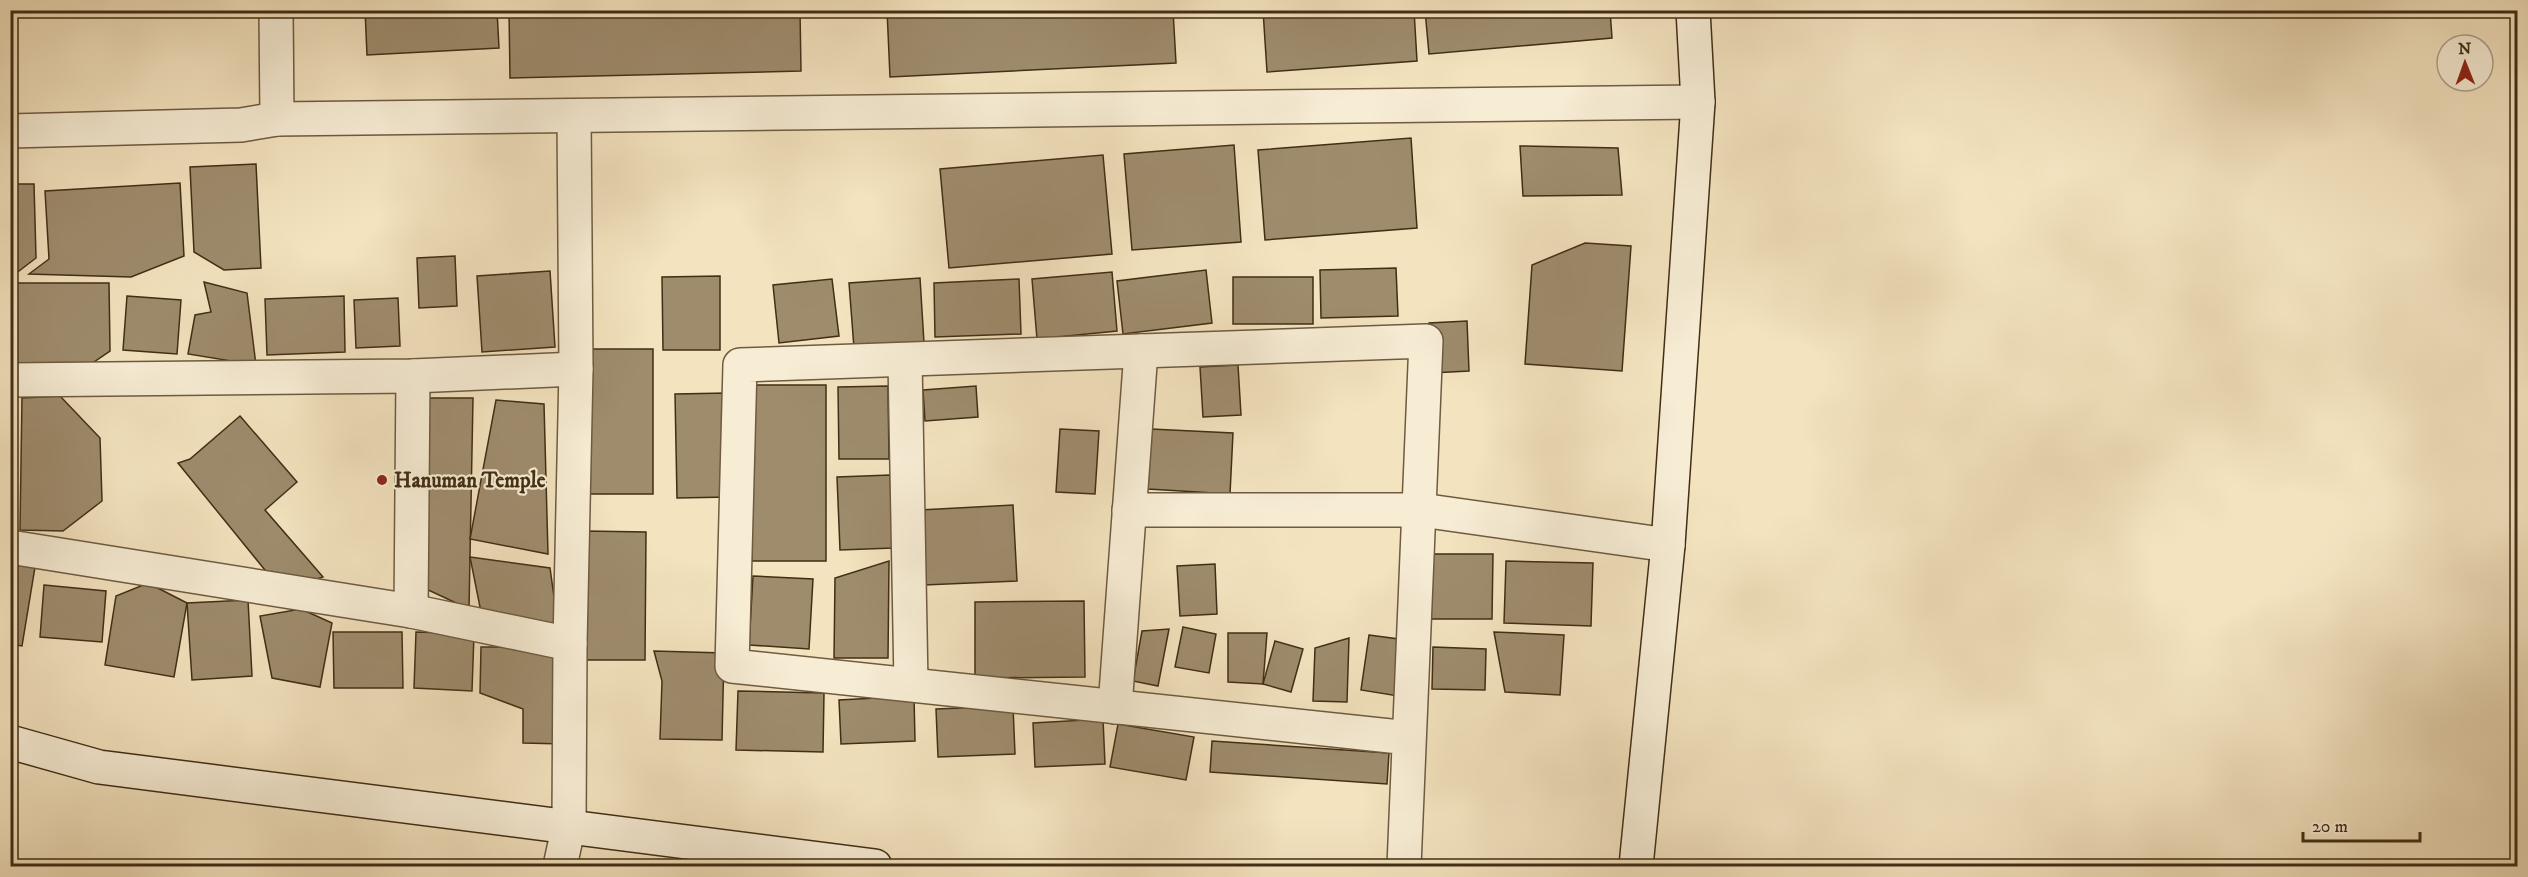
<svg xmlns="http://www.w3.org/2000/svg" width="2528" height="877" viewBox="0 0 2528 877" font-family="'IM FELL DW Pica',serif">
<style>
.building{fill:#9e8c6d;stroke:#412e15;stroke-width:1.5}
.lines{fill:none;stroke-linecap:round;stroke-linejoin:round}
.minor-casing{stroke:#6e5b40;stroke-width:36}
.secondary-casing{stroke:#412e15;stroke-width:36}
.minor{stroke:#f7edd5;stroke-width:33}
.secondary{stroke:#f7edd5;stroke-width:33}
.poi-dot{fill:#8f2418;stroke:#f7edd5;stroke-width:2}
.labels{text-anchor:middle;stroke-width:4.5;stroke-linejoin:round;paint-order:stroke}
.poi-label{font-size:21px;font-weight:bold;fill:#412e15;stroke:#f7edd5;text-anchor:start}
</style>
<rect width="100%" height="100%" fill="#f3e3bf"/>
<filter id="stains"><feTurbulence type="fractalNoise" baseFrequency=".00333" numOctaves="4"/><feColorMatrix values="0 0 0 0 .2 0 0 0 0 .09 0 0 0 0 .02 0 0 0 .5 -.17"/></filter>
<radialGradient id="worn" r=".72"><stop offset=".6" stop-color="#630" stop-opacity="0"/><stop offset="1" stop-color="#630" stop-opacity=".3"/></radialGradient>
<g class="building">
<polygon points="365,10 497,10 499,48 367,55"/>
<polygon points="509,10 800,10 801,71 510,78"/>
<polygon points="887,10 1173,10 1176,63 890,77"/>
<polygon points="1263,10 1414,10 1417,61 1267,72"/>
<polygon points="1425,10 1610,10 1612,38 1429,54"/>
<polygon points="1411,138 1417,228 1265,240 1258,150"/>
<polygon points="1234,145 1241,242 1132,250 1124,154"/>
<polygon points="1520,146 1618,148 1622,195 1523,196"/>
<polygon points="1103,155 1112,254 949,268 940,169"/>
<polygon points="256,164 261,268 224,270 194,252 190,167"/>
<polygon points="180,183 184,256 131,277 29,274 49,259 45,191"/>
<polygon points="10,184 34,184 36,258 15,274 10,274"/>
<polygon points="1585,243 1631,246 1622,371 1525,364 1532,265"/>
<polygon points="455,256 457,306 419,308 417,258"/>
<polygon points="1396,268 1398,316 1321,318 1320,270"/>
<polygon points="1206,270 1212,323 1123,334 1117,281"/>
<polygon points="550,271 555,347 482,352 477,276"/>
<polygon points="1112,272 1117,331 1037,339 1032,279"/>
<polygon points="720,276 720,350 663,350 662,277"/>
<rect x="1233" y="277" width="80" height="47"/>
<polygon points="920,278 924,343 854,348 849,283"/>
<polygon points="832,279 839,336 779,343 773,285"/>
<polygon points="1019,279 1021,334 935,337 934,283"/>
<polygon points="204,282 247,293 256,365 188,354 195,315 211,312"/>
<polygon points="10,283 109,283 110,351 85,368 10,368"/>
<polygon points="127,296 181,300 177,354 123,350"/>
<polygon points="344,296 345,352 267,355 265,299"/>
<polygon points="398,298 400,346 356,348 354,300"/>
<polygon points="1467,321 1469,371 1431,373 1429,323"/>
<polygon points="591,349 653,349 653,494 590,494"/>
<polygon points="1238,365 1241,415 1203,417 1200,367"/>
<rect x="752" y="385" width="74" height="176"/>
<polygon points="888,386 889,459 839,459 838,387"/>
<polygon points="976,386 978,417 925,421 923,390"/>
<polygon points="727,393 729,497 677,498 675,394"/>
<polygon points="60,396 100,438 102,501 63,531 20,530 22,398"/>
<polygon points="427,398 473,398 469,609 424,588"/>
<polygon points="496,400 544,404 548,554 470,539"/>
<polygon points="240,416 297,482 265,510 323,577 282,591 178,463 190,459"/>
<polygon points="1060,429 1099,431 1095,494 1056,492"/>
<polygon points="1151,429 1233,433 1230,494 1148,489"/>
<polygon points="890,475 893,548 840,550 837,477"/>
<polygon points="1013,505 1017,581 924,585 920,510"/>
<polygon points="585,531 646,532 645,660 584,660"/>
<polygon points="1430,554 1493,554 1492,619 1429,619"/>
<polygon points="470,557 550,568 558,626 481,612"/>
<polygon points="889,561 888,658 834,658 835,578"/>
<polygon points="1506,561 1593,563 1591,626 1504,623"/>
<polygon points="10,563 35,567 22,646 10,644"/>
<polygon points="1215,564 1217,614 1180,616 1177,566"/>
<polygon points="753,576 813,579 809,649 749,645"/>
<polygon points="148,583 187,603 174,677 105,665 116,596"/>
<polygon points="44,585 106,591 102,642 40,637"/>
<polygon points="248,600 252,676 192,680 187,603"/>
<polygon points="1084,601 1085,677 975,678 975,602"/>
<polygon points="301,609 332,623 320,687 272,678 260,616"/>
<polygon points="1183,627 1216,634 1209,673 1175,667"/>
<polygon points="1169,629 1158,686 1133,681 1142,631"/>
<polygon points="333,632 402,632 403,688 334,688"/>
<polygon points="416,632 474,634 472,691 414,688"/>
<polygon points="1494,632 1564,635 1560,695 1505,692"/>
<polygon points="1228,633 1267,633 1263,684 1228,682"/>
<polygon points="1369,635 1406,640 1398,696 1361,690"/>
<polygon points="1349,638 1347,702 1313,701 1315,648"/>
<polygon points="1275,641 1303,649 1291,692 1263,684"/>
<polygon points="481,647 565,647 564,744 523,743 523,709 480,693"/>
<polygon points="1433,647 1486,649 1485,690 1432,689"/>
<polygon points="654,651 724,653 722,740 660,739 662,681"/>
<polygon points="738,691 824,693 823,752 736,750"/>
<polygon points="914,696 915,741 841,744 839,700"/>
<polygon points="1013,706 1015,754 938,757 936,709"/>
<polygon points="1103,719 1105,764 1035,767 1033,723"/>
<polygon points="1118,724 1194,737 1186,780 1110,767"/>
<polygon points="1212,741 1389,753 1387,784 1210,772"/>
</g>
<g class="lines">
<g class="minor-casing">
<g id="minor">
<polyline points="276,10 277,119"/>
<polyline points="10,131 241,125 277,119 1698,102"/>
<polyline points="905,360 911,684"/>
<polyline points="10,380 413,376 576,369"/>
<polyline points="1129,510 1421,510 1668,545"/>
<polyline points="10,547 411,611 570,644"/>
<polyline points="411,611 413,376"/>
<polyline points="1115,707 1141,351"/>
<polyline points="560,866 569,825 570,644 576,369 574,116"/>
<polyline points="1404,866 1426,341 740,365 732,666 1409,738"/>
</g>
</g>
<g class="secondary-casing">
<g id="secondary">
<polyline points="10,742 99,767 875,866"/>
<polyline points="1636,866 1668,545 1698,102 1693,10"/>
</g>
</g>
<use href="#minor" class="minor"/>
<use href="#secondary" class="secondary"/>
</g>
<circle class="poi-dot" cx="382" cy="480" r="6"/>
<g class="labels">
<g class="poi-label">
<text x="394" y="487">Hanuman Temple</text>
</g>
</g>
<rect width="2528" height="877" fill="none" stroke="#f3e3bf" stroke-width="36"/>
<rect x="12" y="12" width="2504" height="853" fill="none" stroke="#412e15" stroke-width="3"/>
<rect x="18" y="18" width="2492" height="841" fill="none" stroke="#412e15" stroke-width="1.5"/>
<g transform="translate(2465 63) rotate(359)"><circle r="28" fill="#f7edd5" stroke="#aea188" stroke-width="1.5"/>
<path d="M0-4.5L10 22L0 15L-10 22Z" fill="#8f2418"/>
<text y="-9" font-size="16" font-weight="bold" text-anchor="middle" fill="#412e15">N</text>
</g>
<path d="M2303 832v9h117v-9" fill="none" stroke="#412e15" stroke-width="3"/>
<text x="2312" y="832" font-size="18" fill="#412e15" stroke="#f7edd5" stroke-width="4.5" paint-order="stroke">20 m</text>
<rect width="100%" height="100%" filter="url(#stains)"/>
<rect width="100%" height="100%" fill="url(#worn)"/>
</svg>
